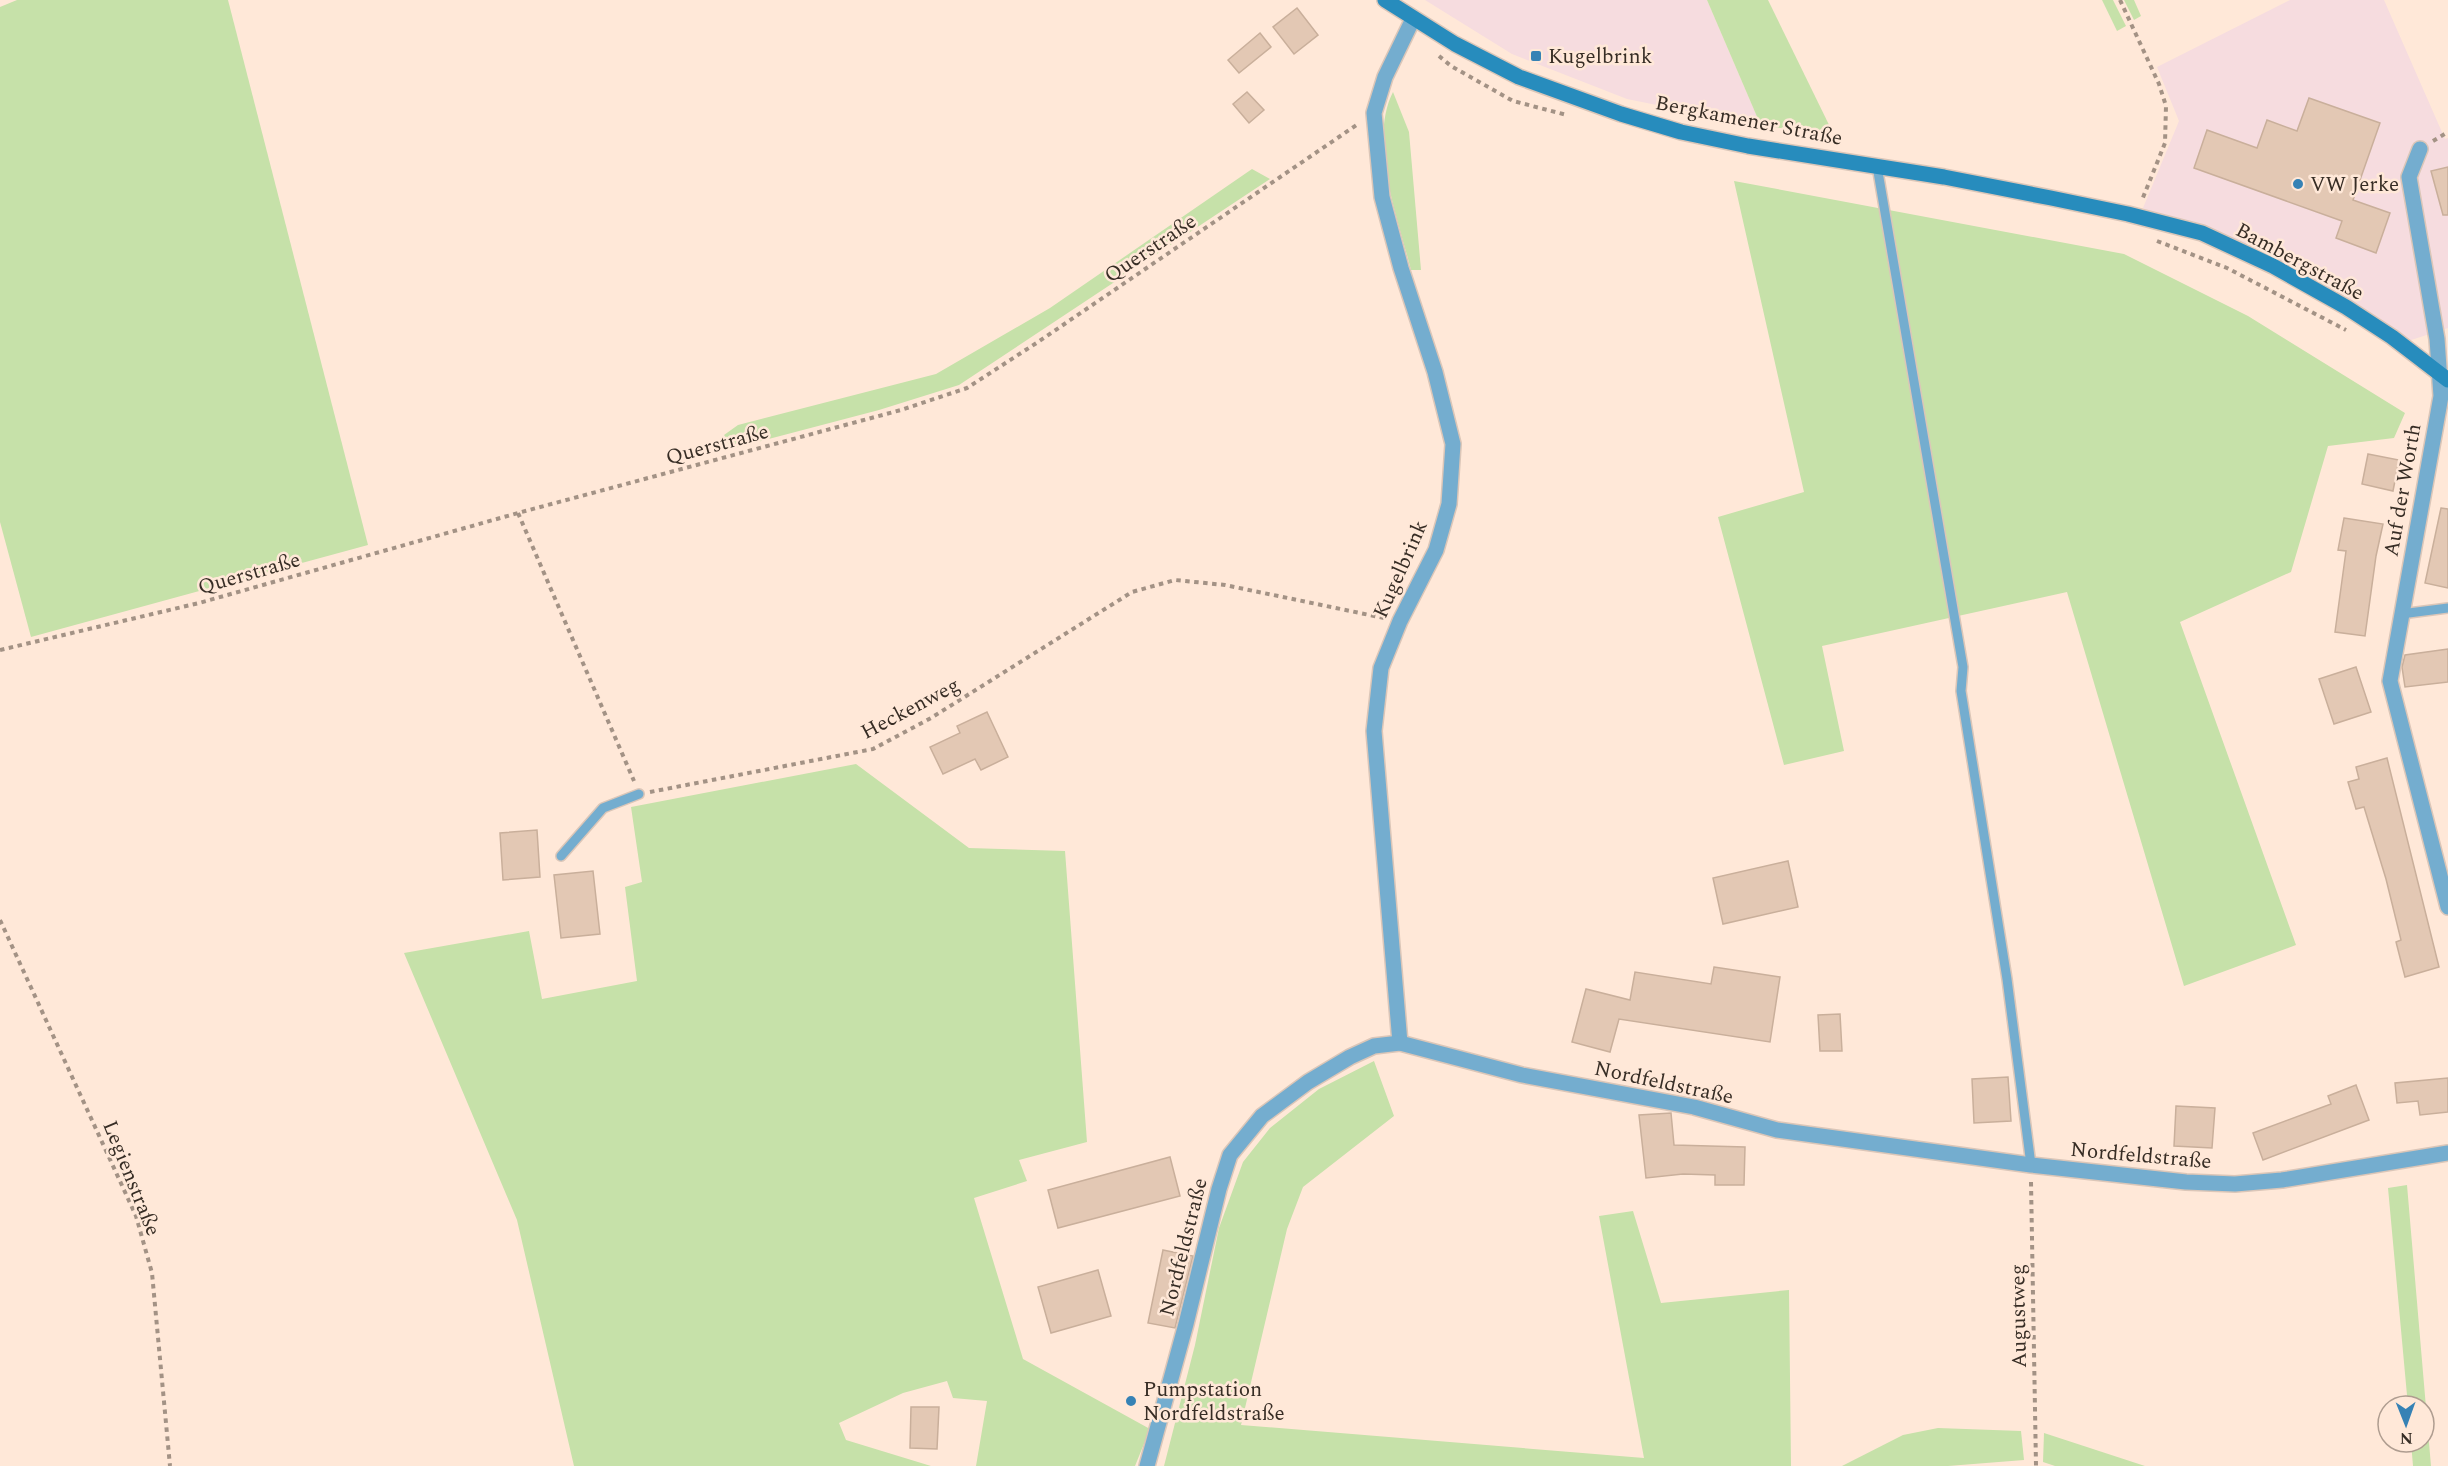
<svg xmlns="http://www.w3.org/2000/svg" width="2448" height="1466" viewBox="0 0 2448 1466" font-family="Spectral,serif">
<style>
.commercial{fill:#f6dcdf}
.grass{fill:#c6e1a9}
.building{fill:#e3c8b4;stroke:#c9af9b;stroke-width:1.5}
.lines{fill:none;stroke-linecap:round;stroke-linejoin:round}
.lane-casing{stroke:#dbc6b8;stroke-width:12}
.street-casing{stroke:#dbc6b8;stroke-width:18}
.secondary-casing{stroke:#dbc6b8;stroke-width:18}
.path{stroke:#a39285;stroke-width:4;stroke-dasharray:4.5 4.5;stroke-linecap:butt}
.lane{stroke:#74adcf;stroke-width:9}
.street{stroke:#74adcf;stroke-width:15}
.secondary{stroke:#278cbd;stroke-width:15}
.poi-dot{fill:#3682b5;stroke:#ffe8d8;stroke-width:2}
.labels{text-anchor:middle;stroke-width:5;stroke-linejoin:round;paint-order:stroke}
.poi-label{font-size:21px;fill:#372d25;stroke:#ffe8d8;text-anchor:start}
.street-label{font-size:21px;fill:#372d25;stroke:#ffe8d8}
</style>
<rect width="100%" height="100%" fill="#ffe8d8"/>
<g class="commercial">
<polygon points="1425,0 1707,0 1761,126 1627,99 1512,54"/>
<polygon points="2290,0 2384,0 2445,139 2448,138 2448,328 2399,344 2281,278 2143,208 2179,121 2157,67"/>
</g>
<g class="grass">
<polygon points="17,0 228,0 368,545 31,637 0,522 0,7"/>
<polygon points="1707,0 1768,0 1833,133 1761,126"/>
<polygon points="2102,0 2113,0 2126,26 2117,31"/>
<polygon points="2124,0 2134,0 2141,16 2134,20"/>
<path d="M 1393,92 L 1409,132 L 1421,270 L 1411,270 C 1398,218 1368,141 1393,92 Z"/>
<polygon points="1252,169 1270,179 959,385 879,410 731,449 724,435 738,425 936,374 1050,308"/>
<polygon points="1734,181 2124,254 2248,316 2405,413 2394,438 2328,446 2291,572 2180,622 2296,945 2184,986 2067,592 1822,646 1844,751 1784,765 1718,517 1804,492"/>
<polygon points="856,764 969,848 1065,851 1087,1142 1019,1160 1027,1181 974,1198 1023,1359 1150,1429 1135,1466 976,1466 987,1401 953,1398 947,1381 903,1393 839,1423 846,1440 931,1466 574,1466 517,1220 404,953 529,931 542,999 637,981 625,887 642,882 631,807"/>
<polygon points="1374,1061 1394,1116 1303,1187 1287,1229 1241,1425 1644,1458 1599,1216 1633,1211 1661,1303 1789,1290 1791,1466 1164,1466 1195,1345 1219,1228 1243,1162 1270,1128 1319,1089"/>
<polygon points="2407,1185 2431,1466 2413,1466 2411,1442 2424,1442 2424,1406 2408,1406 2388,1188"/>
<polygon points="1938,1428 2021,1431 2024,1460 1948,1466 1842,1466 1903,1435"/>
<polygon points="2044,1433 2145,1466 2055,1466 2043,1462"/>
</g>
<g class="building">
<polygon points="1297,8 1318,35 1294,54 1273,27"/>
<polygon points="1260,33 1271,47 1239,73 1228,60"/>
<polygon points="1247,92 1264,110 1249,123 1233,104"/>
<polygon points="2309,98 2380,123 2353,200 2390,213 2376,253 2336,238 2342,221 2194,168 2207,130 2257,148 2267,120 2297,131"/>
<polygon points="2448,167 2448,215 2443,215 2431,171"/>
<polygon points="2368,454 2399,460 2393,491 2362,484"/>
<polygon points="2441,508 2448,509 2448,588 2425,583"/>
<polygon points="2344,518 2383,524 2376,556 2365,636 2335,632 2346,551 2338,550"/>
<polygon points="2448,649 2448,682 2405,687 2402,667 2405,655"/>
<polygon points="2356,667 2371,712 2334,724 2319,679"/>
<polygon points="987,712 1008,757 981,770 975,759 943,774 930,747 960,733 957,726"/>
<polygon points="2387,758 2439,967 2405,977 2396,942 2401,940 2386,879 2364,807 2356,809 2348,782 2359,779 2356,767"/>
<polygon points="537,830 540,877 503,880 500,833"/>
<polygon points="1788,861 1798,907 1723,924 1713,878"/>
<polygon points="593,871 600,934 561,938 554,875"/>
<polygon points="1714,967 1780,977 1770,1042 1619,1019 1610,1052 1572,1042 1586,989 1630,1000 1635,972 1711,984"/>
<polygon points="1840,1014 1842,1051 1820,1051 1818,1015"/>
<polygon points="2008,1077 2011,1121 1974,1123 1972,1079"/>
<polygon points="2448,1078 2448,1112 2420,1115 2418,1101 2397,1103 2395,1083"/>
<polygon points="2356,1085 2369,1120 2263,1160 2253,1133 2331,1104 2328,1096"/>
<polygon points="2176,1106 2215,1108 2212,1148 2174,1146"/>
<polygon points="1671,1113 1674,1145 1745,1147 1744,1185 1715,1185 1715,1175 1683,1174 1646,1178 1639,1115"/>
<polygon points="1170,1157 1180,1196 1058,1228 1048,1190"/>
<polygon points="1163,1250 1193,1256 1175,1328 1148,1323"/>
<polygon points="1098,1270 1111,1316 1051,1333 1038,1287"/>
<polygon points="911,1407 939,1407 937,1449 910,1448"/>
</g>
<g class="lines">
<g class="lane-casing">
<g id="lane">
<polyline points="1877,166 1963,667 1961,691 2007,979 2031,1165"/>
<polyline points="2401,614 2448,608"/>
<polyline points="561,856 603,808 639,794"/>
</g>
</g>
<g class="street-casing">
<g id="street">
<polyline points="2420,149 2409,177 2437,339 2441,396 2390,681 2448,907"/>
<polyline points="1400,1043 1374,731 1381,668 1400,621 1436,550 1449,504 1453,444 1435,372 1401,268 1382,197 1374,113 1385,77 1413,19"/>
<polyline points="1147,1466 1186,1324 1219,1189 1230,1155 1262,1116 1308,1082 1350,1057 1374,1046 1400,1043 1522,1075 1694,1107 1777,1130 2031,1165 2186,1182 2235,1184 2282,1180 2448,1153"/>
</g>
</g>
<g class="secondary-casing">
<polyline id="secondary" points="1385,0 1455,44 1519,77 1621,114 1681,132 1748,146 1944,177 2051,198 2128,214 2202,233 2273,266 2346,307 2392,337 2448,380"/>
</g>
<g class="path">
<polyline points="2120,0 2159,84 2166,106 2165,143 2142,200"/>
<polyline points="1439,56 1451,66 1513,101 1567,115"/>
<polyline points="2433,141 2448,132"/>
<polyline points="2157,241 2227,268 2346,330"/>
<polyline points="518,513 634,781"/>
<polyline points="0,650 199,603 518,513 901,410 967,388 1038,342 1358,124"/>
<polyline points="650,792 873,749 931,718 1132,592 1175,580 1225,585 1384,618"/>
<polyline points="0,920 136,1216 152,1273 170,1466"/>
<polyline points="2031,1182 2036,1466"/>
</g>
<use href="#lane" class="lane"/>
<use href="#street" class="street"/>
<use href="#secondary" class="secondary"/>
</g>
<g class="poi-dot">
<rect x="1530" y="50" width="12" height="12" rx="3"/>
<circle cx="2298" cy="184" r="6"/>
<circle cx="1131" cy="1401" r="6"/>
</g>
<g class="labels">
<g class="poi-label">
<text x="1548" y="63">Kugelbrink</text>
<text x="2310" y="191">VW Jerke</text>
<text x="1143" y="1396">Pumpstation<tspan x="1143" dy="24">Nordfeldstraße</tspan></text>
</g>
<g class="street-label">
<text transform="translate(1749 120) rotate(11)" y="7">Bergkamener Straße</text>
<text transform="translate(1150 248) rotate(-34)" y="7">Querstraße</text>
<text transform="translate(2300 261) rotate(28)" y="7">Bambergstraße</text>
<text transform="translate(717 444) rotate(-15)" y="7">Querstraße</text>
<text transform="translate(2402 490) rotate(-80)" y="7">Auf der Worth</text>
<text transform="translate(1400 569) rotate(-66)" y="7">Kugelbrink</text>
<text transform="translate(249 573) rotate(-16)" y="7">Querstraße</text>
<text transform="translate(910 708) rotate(-28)" y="7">Heckenweg</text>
<text transform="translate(1664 1082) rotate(12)" y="7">Nordfeldstraße</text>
<text transform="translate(2141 1155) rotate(5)" y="7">Nordfeldstraße</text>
<text transform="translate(132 1178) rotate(68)" y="7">Legienstraße</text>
<text transform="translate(1183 1247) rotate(-76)" y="7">Nordfeldstraße</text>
<text transform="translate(2018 1316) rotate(-91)" y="7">Augustweg</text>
</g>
</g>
<g transform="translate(2406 1424) rotate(179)"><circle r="28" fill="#ffe8d8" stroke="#af9d90" stroke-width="1.5"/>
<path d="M0-4.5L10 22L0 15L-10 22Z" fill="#3682b5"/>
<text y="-9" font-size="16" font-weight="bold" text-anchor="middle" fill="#372d25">N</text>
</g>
</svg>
